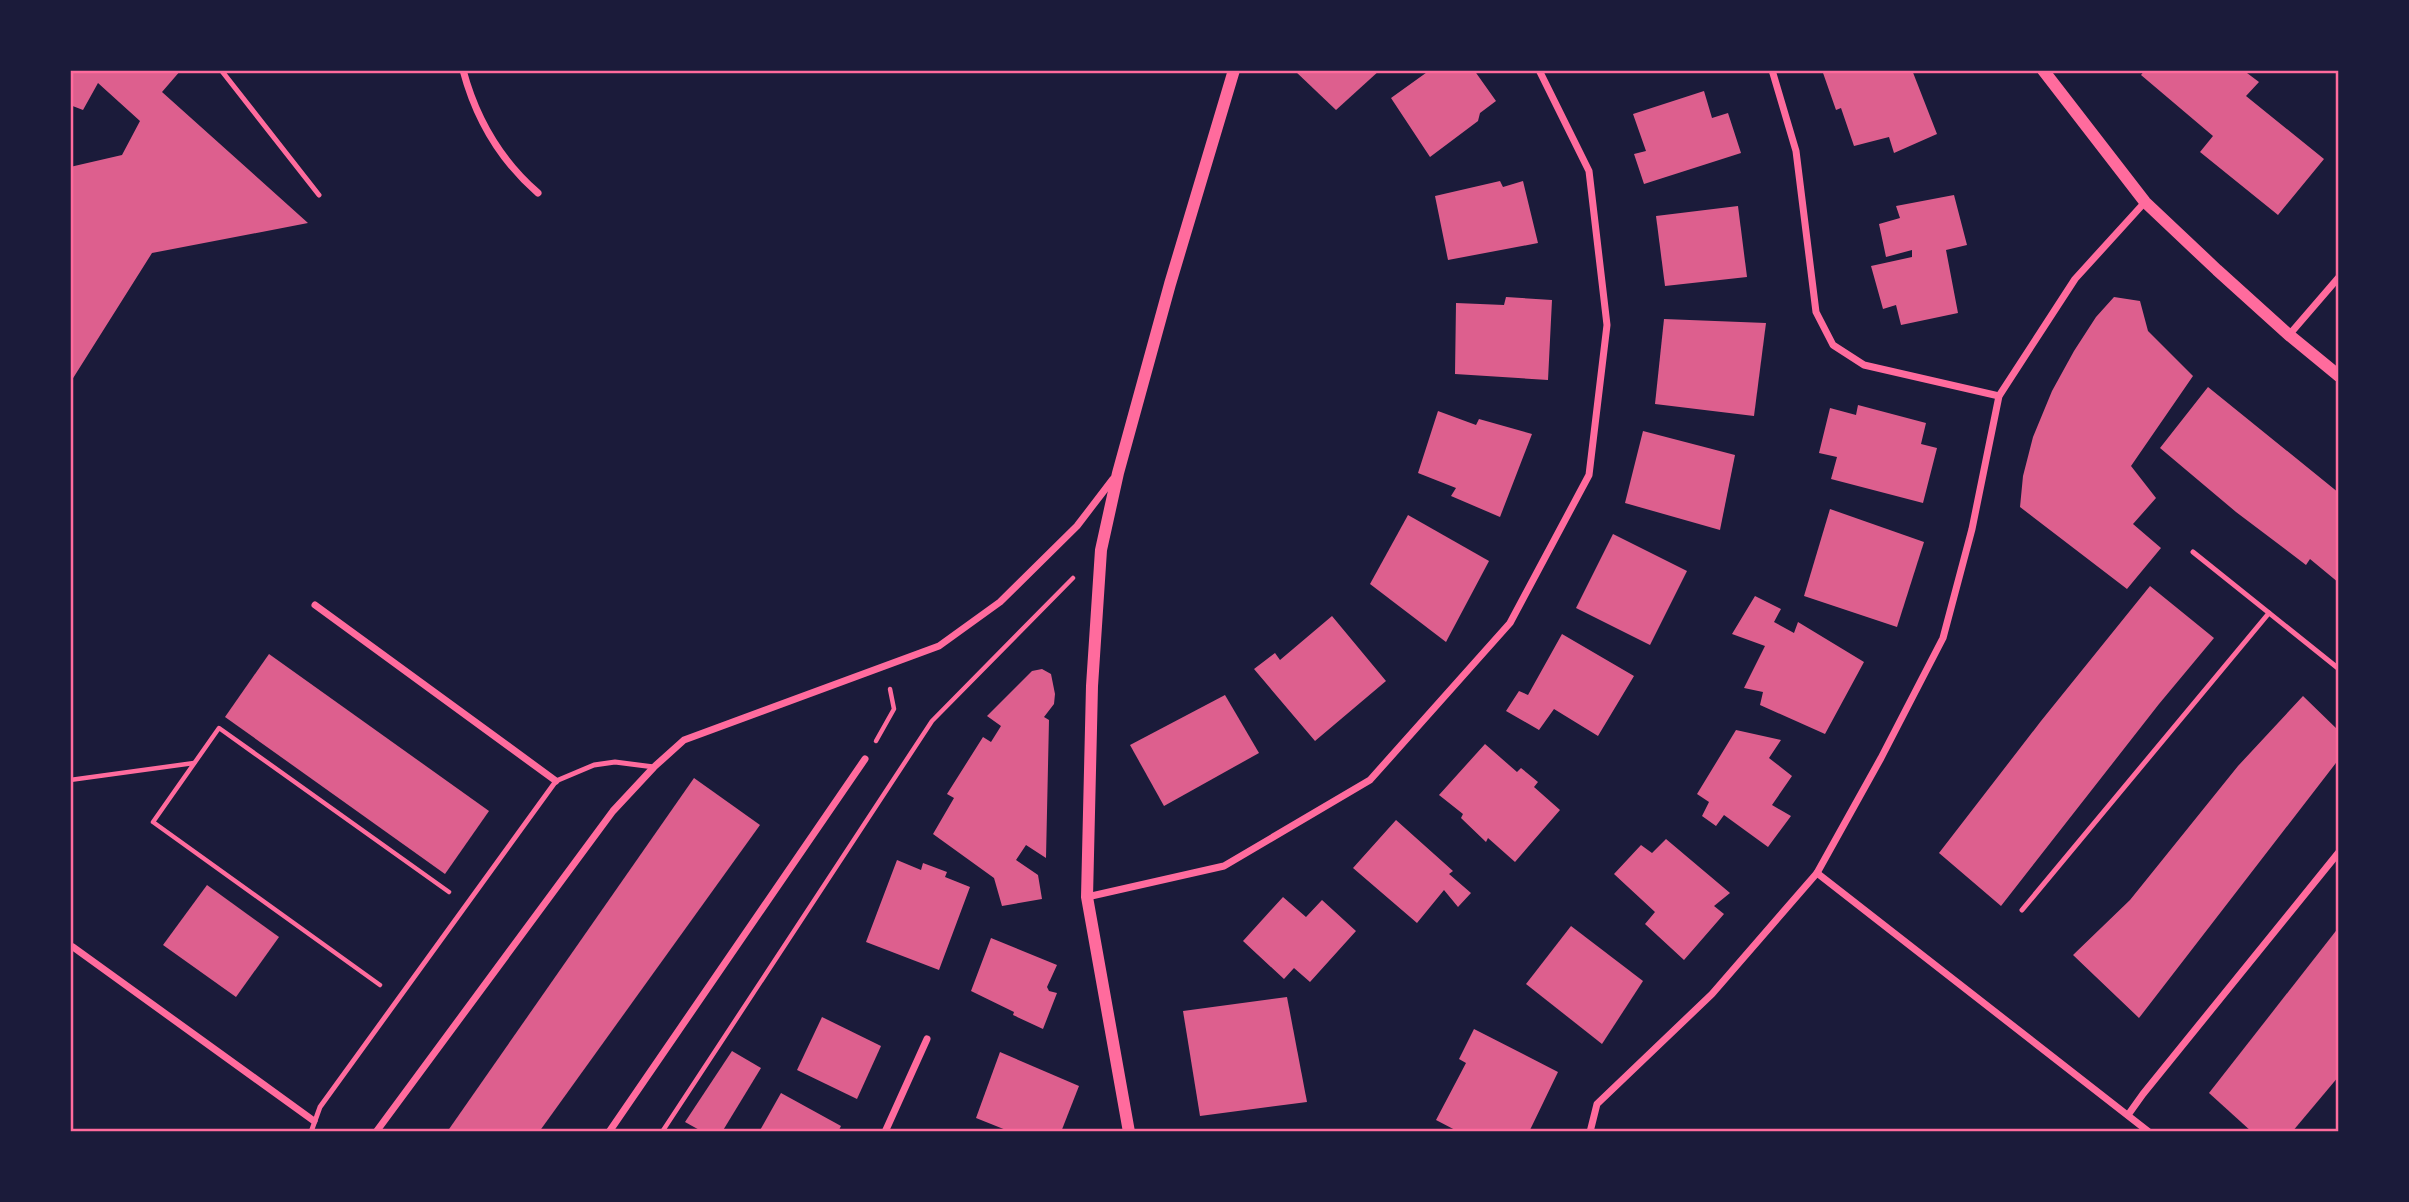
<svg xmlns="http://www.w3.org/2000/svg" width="2409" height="1202" viewBox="0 0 2409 1202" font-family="'Fira Sans',sans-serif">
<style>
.building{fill:#dd5f8e}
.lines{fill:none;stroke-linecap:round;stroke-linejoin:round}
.path{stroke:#ff6b9d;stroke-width:4.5}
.service{stroke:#ff6b9d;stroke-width:5}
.minor{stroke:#ff6b9d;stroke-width:7}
.tertiary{stroke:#ff6b9d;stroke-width:12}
.neatline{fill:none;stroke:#ff6b9d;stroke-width:2.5}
</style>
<rect width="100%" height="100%" fill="#1b1b3a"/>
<g class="building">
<polygon points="70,70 181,70 162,92 308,223 152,253 70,383 70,167 122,155 140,121 98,83 83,110 70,105"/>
<polygon points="1294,70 1380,70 1336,110"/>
<polygon points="1430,70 1474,70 1496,101 1480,113 1478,121 1430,157 1391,98"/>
<polygon points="1822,70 1912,70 1937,134 1894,153 1889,137 1854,146 1841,108 1836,110"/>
<polygon points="2145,70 2243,70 2259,82 2246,96 2324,159 2278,215 2200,152 2213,136 2141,75"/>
<polygon points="1704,91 1712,118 1728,113 1741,153 1644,184 1634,154 1646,151 1633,114"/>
<polygon points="1500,181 1503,187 1523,181 1538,243 1448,260 1435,196"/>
<polygon points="1954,195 1967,245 1946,250 1958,313 1901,325 1896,305 1883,309 1871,266 1912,257 1912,250 1886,257 1879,224 1900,218 1896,206"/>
<polygon points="1738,206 1747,277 1665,286 1656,216"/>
<polygon points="1506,297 1552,300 1548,380 1455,374 1456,303 1504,305"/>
<polygon points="2114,297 2140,301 2148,331 2193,376 2131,466 2156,498 2133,524 2161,548 2127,589 2020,507 2023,476 2033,437 2052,391 2074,351 2096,317"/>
<polygon points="1664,319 1766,323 1754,416 1655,404"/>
<polygon points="2208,387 2339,493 2339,583 2310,559 2306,565 2236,512 2160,448"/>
<polygon points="1858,405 1926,423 1921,444 1937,448 1923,503 1831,479 1837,457 1819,453 1830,408 1856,415"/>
<polygon points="1438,411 1476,425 1479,419 1532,434 1500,517 1451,496 1456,488 1418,473"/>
<polygon points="1643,431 1735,455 1720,530 1625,503"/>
<polygon points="1830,509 1924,542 1897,627 1804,596"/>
<polygon points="1408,515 1489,561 1446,642 1370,584"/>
<polygon points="1613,534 1687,571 1650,645 1576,608"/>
<polygon points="2150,586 2214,638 2159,704 2001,906 1939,853 2041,721"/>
<polygon points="1755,596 1781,609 1774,622 1794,633 1798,622 1864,662 1825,734 1760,705 1763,692 1744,688 1765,646 1732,634"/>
<polygon points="1332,616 1386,681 1315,741 1254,669 1275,653 1280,660"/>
<polygon points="1562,634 1634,676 1598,736 1554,709 1539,730 1506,711 1519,691 1528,695"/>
<polygon points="269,654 489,811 445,874 225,717"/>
<polygon points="1042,669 1051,674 1055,694 1054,704 1044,717 1049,720 1046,858 1026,845 1016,860 1038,875 1042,899 1002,906 994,878 933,834 954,798 947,794 983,737 991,742 1001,726 987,716 1032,671"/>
<polygon points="1225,695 1259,753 1164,806 1130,745"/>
<polygon points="2303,696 2339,731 2339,759 2139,1018 2073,955 2130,900 2238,766"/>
<polygon points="1736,730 1781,740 1769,758 1792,776 1772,805 1791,816 1768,847 1724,815 1716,826 1702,816 1709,802 1697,794"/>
<polygon points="1485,744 1517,772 1521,768 1538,782 1534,787 1560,810 1515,862 1488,838 1486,842 1461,818 1463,814 1439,795"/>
<polygon points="694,778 760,825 539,1132 447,1132"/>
<polygon points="1396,820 1453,871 1449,874 1471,893 1458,907 1444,890 1417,923 1353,868"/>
<polygon points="1666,839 1730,893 1714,906 1724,914 1684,960 1645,924 1655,912 1614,874 1641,845 1652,853"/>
<polygon points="897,860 921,870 923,863 947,872 945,877 970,887 939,970 866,942"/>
<polygon points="207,885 279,937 236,997 163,945"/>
<polygon points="1283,897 1306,917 1322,900 1356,931 1310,982 1294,968 1284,979 1243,941"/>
<polygon points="1571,926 1643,981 1602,1044 1526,984"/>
<polygon points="2339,927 2339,1076 2292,1132 2252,1132 2209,1093"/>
<polygon points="991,938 1057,965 1047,987 1049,991 1057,993 1043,1029 1013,1015 1014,1012 971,991"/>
<polygon points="1287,997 1307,1102 1200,1116 1183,1011"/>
<polygon points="822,1017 881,1046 857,1099 797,1070"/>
<polygon points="1474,1029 1558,1072 1529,1132 1459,1132 1436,1120 1466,1063 1459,1059"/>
<polygon points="732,1051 761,1068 722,1132 703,1132 685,1122"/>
<polygon points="1000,1052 1079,1086 1061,1132 1011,1132 976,1118"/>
<polygon points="781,1093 841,1126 838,1132 759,1132"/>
</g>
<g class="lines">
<g class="path">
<polyline points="876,741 894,709 890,689"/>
<polyline points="70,780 194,763"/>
<polyline points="380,985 153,822 219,728 449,892"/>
<polyline points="662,1132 932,721 1073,578"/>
</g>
<g class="service">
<polyline points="221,70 319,195"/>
<polyline points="2193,552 2339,669"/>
<polyline points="2022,910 2269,613"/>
<polyline points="311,1132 320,1107 556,781 594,765 615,762 654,767"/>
</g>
<g class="minor">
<path d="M 463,70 C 476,119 500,160 538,193"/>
<polyline points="1772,70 1796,151 1816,312 1833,345 1864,365 1999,396"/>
<polyline points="2289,335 2339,277"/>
<polyline points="315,605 556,781"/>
<polyline points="1817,873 2149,1132"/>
<polyline points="1087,897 1224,866 1370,780 1510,623 1589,475 1607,325 1589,171 1539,70"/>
<polyline points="73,947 314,1121"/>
<polyline points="2128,1115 2143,1094 2339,852"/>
<polyline points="376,1132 613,811 654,767 684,740 939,646 1000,602 1077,526 1113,479"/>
<polyline points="609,1132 865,759"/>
<polyline points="885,1132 927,1039"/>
<polyline points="1590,1132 1597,1104 1712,994 1817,873 1881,758 1943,638 1972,529 1999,396 2075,279 2145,202"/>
</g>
<g class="tertiary">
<polyline points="2043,70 2145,202 2217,270 2289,335 2339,376"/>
<polyline points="1129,1132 1087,897 1092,686 1101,550 1118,473 1170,284 1234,70"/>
</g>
</g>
<rect width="2409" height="1202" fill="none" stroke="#1b1b3a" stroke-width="144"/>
<rect x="72" y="72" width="2265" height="1058" class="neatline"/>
</svg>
